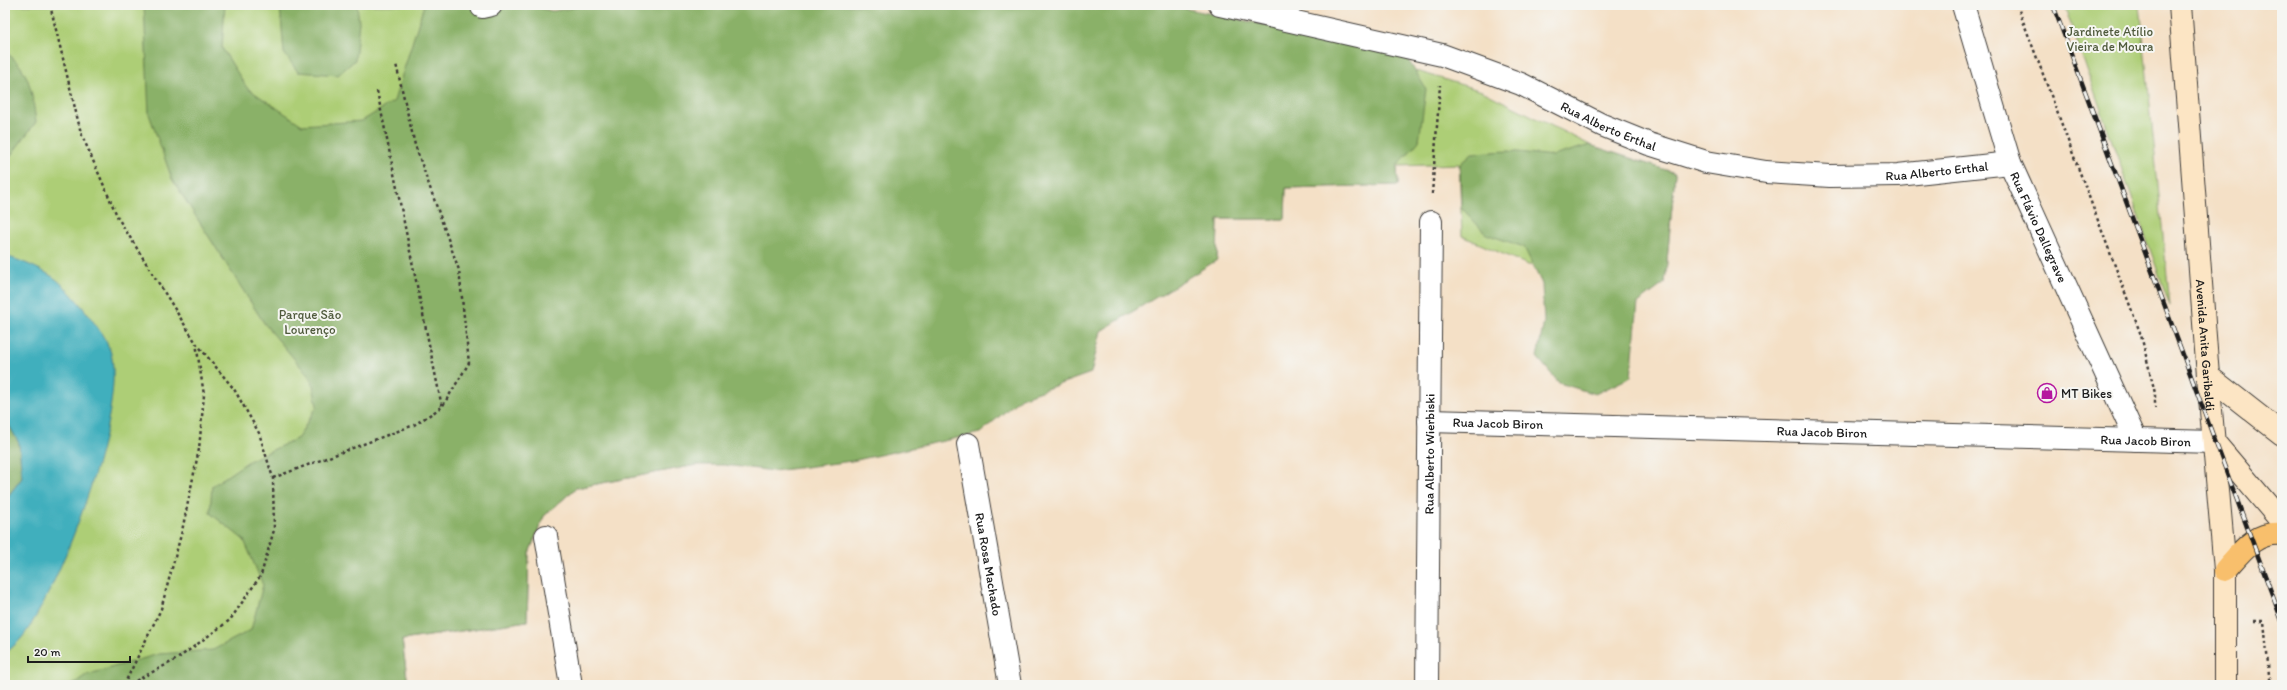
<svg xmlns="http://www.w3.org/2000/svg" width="2287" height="690" viewBox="0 0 2287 690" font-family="Itim,sans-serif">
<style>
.green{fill:#adce76;stroke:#647549}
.forest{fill:#8ab167;stroke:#536642}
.water{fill:#40afbd;stroke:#2e666c}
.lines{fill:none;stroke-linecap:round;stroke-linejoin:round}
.street-casing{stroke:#3c3936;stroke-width:24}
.secondary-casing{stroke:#3c3936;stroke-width:24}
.primary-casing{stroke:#3c3936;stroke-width:24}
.path{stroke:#3c3936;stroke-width:2.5;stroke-dasharray:3 3;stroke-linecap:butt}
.street{stroke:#fff;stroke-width:22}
.secondary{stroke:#fce5c4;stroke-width:22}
.primary{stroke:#f8bf6c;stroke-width:22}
.rail-casing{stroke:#1c1c1c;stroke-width:4.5}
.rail{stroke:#f6f6f2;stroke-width:3;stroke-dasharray:9;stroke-linecap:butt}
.labels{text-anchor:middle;stroke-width:4;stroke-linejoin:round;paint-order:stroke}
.park-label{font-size:13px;fill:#4f5a3c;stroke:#f6f6f2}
.street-label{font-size:13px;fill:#1c1c1c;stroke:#f6f6f2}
.poi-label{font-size:13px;fill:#1c1c1c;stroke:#f6f6f2;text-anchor:start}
</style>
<rect width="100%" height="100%" fill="#f6f6f2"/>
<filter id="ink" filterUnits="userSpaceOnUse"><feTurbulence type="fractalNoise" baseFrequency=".025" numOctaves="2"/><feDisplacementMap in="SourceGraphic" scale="8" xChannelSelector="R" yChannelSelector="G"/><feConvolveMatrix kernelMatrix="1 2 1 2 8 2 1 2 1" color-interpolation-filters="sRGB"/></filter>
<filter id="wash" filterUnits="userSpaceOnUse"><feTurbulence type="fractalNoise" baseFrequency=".012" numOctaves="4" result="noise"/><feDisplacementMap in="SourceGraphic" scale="16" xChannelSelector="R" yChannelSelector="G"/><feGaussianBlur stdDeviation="0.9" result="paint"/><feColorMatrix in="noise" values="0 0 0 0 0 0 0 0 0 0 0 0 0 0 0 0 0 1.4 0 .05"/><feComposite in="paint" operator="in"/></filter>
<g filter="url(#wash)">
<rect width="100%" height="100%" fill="#f4e0c6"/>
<g class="green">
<polygon points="5,5 482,5 500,84 1004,19 1420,72 1482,91 1590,145 1675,173 1665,283 1528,265 1462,236 1459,164 1397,166 1398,185 1286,188 1285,219 1218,219 1217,260 696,465 576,488 544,516 529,553 527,621 402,640 408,685 5,685"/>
<polygon points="2064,5 2140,5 2170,306"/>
</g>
<g class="forest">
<polygon points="144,5 225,5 222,48 247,88 302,125 362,121 394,101 424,5 529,5 552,11 588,5 1168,5 1404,53 1426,89 1419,141 1397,166 1398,185 1286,188 1285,219 1218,219 1217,260 1101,331 1091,373 1021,398 980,433 852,461 774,471 724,465 696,465 576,488 544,516 529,553 527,621 402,640 408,685 72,685 86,675 159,654 213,650 251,630 263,585 244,540 210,513 212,486 249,461 298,438 317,406 312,380 264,323 172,179 149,114"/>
<polygon points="280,5 357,5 359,22 355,60 338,75 298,72 284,53"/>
<path d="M 5,52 C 31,69 32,94 36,122 L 5,163 Z"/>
<polygon points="1590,145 1675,173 1665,283 1638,303 1631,377 1595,394 1559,383 1537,357 1544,322 1542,284 1524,247 1486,234 1461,207 1460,164 1472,153 1509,151 1553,156"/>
<polygon points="5,418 19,443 22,478 5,500"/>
</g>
<path class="water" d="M 5,256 C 18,259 46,271 57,280 C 73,293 103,331 110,350 C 129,407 60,587 24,635 C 19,642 11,648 5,654 L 5,500 L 22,478 L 19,443 L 5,418 Z"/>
</g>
<g filter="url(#ink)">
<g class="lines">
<g class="street-casing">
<g id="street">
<path id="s1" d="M 1220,5 L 1442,55 L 1521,84 L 1602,125 L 1649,144 L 1706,162 L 1766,172 L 1830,176 L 1898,175 L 2010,163"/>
<path id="s2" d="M 1963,5 L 2010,163 L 2136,440"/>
<polyline points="482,7 491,5"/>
<path id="s3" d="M 1429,421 L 2214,442"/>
<path id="s4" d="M 968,444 L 1010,685"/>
<polyline points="546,536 571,685"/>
<path id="s5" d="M 1427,685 L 1431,222"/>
</g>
</g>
<g class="secondary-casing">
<g id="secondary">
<path id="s6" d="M 2180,5 L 2208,376 L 2225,570 L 2225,685"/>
<polyline points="2208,376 2282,434"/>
<polyline points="2214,442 2282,522"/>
</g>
</g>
<g class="primary-casing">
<path id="primary" d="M 2225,570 C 2241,552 2255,531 2282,534"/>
</g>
<g class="path">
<polyline points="50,5 81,133 118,218 196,343 234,389 259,433 273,478 274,530 261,575 230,620 177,659 128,685"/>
<polyline points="2017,5 2141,335 2155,393 2155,408"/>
<polyline points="377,91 442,407"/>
<polyline points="1432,194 1440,85"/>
<polyline points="273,478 414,425 442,407 469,363 459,270 415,145 396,64"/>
<polyline points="2254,621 2264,621 2269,675 2273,685"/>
<polyline points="124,685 161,609 182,531 199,449 204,395 196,343"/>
</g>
<use href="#street" class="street"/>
<use href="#secondary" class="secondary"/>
<use href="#primary" class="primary"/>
<g class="rail-casing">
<polyline id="rail" points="2053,5 2282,621"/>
</g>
<use href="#rail" class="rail"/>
</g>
</g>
<defs>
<g id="shop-ring" transform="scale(1)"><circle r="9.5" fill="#f6f6f2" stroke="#b5179e" stroke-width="1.5"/><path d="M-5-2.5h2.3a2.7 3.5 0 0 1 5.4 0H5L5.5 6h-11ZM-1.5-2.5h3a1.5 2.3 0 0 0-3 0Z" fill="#b5179e"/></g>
</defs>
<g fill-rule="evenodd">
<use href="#shop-ring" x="2047" y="393"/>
</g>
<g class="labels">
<g class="park-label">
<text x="2110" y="36">Jardinete Atílio<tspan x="2110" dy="15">Vieira de Moura</tspan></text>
<text x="310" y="319">Parque São<tspan x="310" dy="15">Lourenço</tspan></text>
</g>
<g class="street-label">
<text dy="5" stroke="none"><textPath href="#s1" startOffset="409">Rua Alberto Erthal</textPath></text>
<text dy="5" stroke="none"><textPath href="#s1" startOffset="745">Rua Alberto Erthal</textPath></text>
<text dy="5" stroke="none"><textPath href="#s2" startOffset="235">Rua Flávio Dallegrave</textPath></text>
<text dy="5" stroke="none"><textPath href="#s6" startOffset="341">Avenida Anita Garibaldi</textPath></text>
<text dy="5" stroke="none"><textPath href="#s3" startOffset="69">Rua Jacob Biron</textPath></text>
<text dy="5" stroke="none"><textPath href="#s3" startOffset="393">Rua Jacob Biron</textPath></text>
<text dy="5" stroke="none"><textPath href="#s3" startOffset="717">Rua Jacob Biron</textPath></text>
<text dy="5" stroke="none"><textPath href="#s5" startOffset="231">Rua Alberto Wierbiski</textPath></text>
<text dy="5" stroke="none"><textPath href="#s4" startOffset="122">Rua Rosa Machado</textPath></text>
</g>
<g class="poi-label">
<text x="2061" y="398">MT Bikes</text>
</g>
</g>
<rect width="2287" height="690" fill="none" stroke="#f6f6f2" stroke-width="20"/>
<path d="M28 656v6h102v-6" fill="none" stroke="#1c1c1c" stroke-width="2"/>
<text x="34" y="656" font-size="12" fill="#1c1c1c" stroke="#f6f6f2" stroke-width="3" paint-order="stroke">20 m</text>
</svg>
